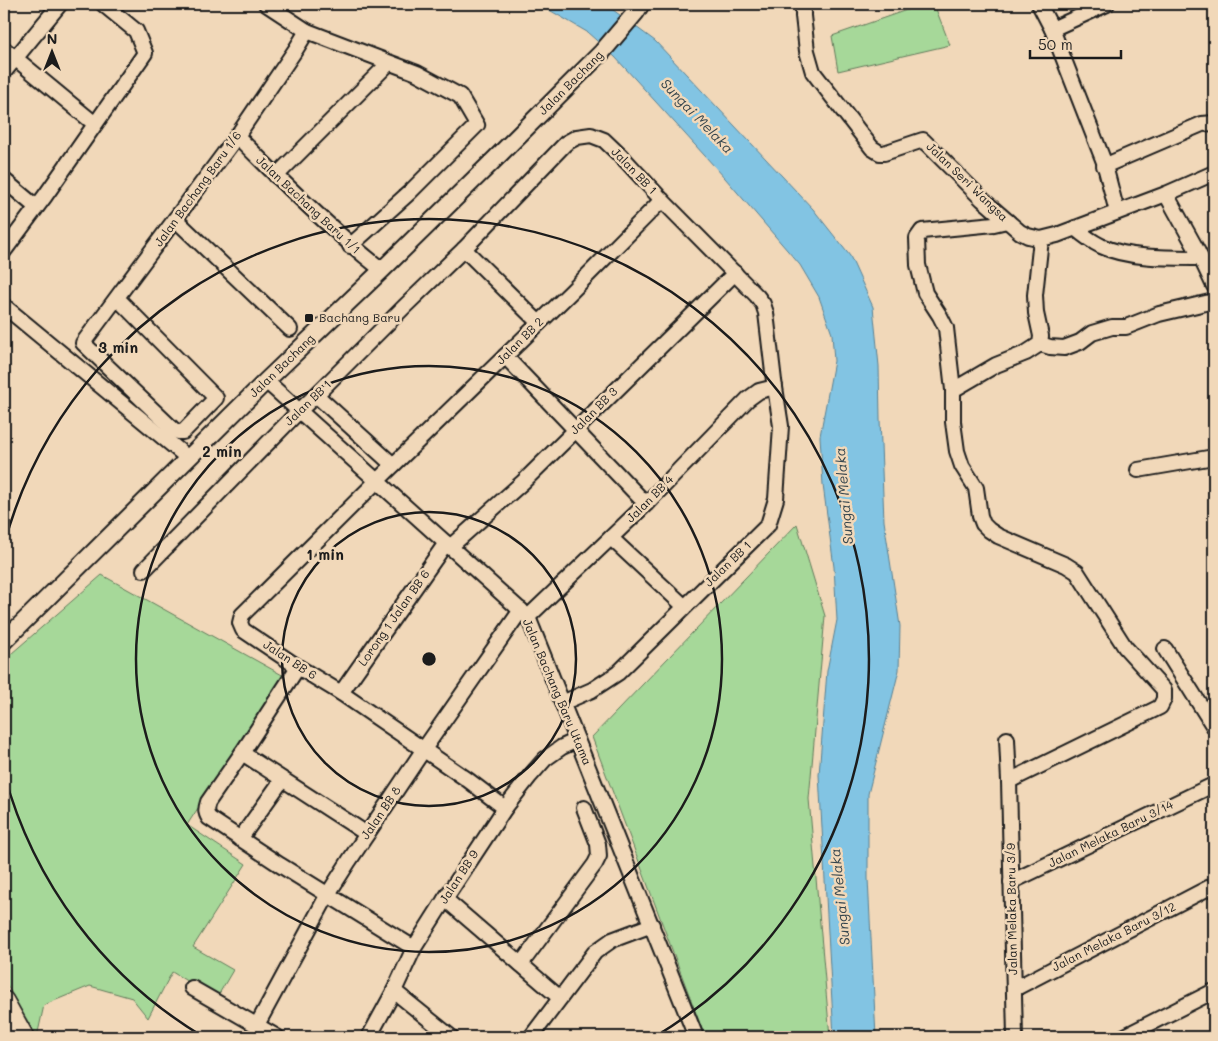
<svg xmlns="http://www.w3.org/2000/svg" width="1218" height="1041" viewBox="0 0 1218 1041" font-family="Mali,sans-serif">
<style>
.green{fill:#a6d899;stroke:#617a5a}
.water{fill:#82c4e3;stroke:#598193}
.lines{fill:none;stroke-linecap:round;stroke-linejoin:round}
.minor-casing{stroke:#1c1c1c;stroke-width:18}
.tertiary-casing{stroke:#1c1c1c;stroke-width:20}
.secondary-casing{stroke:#1c1c1c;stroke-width:22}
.minor{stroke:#f1d8b9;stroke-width:14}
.tertiary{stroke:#f1d8b9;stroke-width:16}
.secondary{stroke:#f1d8b9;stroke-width:19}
.ring{fill:none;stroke:#1c1c1c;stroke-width:2.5}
.poi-dot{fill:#1c1c1c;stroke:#f1d8b9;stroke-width:2}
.labels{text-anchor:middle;stroke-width:5;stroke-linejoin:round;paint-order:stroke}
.street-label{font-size:12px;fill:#1c1c1c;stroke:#f1d8b9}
.poi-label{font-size:12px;fill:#1c1c1c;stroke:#f1d8b9;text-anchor:start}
.water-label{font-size:14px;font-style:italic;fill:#36464e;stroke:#f1d8b9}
.centre{fill:#1c1c1c;stroke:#f1d8b9;stroke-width:2.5}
.ring-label{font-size:15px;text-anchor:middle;font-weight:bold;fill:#1c1c1c;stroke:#f1d8b9;stroke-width:5;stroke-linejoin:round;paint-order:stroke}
</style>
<rect width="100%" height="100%" fill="#f1d8b9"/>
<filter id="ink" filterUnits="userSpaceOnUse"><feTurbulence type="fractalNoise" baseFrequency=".02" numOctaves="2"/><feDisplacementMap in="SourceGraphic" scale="10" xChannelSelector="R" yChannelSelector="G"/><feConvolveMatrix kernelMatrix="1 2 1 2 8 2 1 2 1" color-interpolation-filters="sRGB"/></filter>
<g filter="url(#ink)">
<g class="green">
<polygon points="924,4 934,4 950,45 838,71 832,36"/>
<polygon points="797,524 825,616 809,799 830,1037 705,1037 592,737"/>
<polygon points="102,575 284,676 187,825 246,864 193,947 233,970 216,999 172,972 148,1018 132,998 90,986 44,1005 37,1037 4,980 4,660"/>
</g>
<polygon class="water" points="539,4 605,4 655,41 813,209 850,256 873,307 879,366 880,419 884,521 900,626 899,670 868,794 868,879 876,1037 834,1037 819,775 827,671 837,620 834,567 823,485 820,436 834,361 832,334 819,297 800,265 725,178 615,57 587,32"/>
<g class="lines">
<g class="minor-casing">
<g id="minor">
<polyline points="266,4 307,31 417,73 460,96 477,125 410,192 350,246"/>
<polyline points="803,4 803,16 807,51 813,72 872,148 880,153 884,153 923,140 982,199 1020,232 1028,236 1041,239 1057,235 1166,194 1214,173"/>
<polyline points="1039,4 1052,29 1104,162 1117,212"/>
<polyline points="1052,29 1107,4"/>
<polyline points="4,49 95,124"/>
<polyline points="4,72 60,4"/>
<path d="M 237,136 C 284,184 330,229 382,270"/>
<polyline points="1104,166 1202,124 1214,123"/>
<polyline points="276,176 389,63"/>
<polyline points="4,180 36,207"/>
<polyline points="1166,194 1198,252 1214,286"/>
<polyline points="175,219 290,329"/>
<polyline points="1007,221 994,224 922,231 917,238 918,265 925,293 940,316 946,328 953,390 953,422 957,451 962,466 976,488 980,516 983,524 989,530 998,536 1066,565 1077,572 1125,647 1164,690 1164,699 1160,707 1009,781"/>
<path d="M 1075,228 C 1083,235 1091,241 1101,246 C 1129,259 1170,258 1201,258"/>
<polyline points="464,249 539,323"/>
<polyline points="4,251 45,196 145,53 136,31 103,4"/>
<polyline points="117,298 216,398 183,432 178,432 174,430 83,343 237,136 296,49 307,31"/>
<polyline points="4,306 188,458"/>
<polyline points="1040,344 1050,347 1064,348 1080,342 1092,333 1112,327 1126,327 1159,314 1214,301"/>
<polyline points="505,356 646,504"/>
<polyline points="266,381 528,617 696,1037"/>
<polyline points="953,390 996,365 1026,353 1040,344 1041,336 1036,313 1035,295 1041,239"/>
<polyline points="316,395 393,465"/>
<polyline points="1138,470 1214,457"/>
<polyline points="611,538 684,606"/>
<polyline points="450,547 523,482 735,273"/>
<polyline points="144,570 299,411 316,395 404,307 464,249 566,143 577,137 591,135 604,140 626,161 662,200 757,296 763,304 766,313 774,381 781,426 776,499 768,525 618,673 592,690 562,703"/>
<polyline points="528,617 646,504 748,399 759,391 775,387"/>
<polyline points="1165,649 1214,727"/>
<path d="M 298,667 L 242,753 L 208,802 C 206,808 205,812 209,818 L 280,865 L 414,948"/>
<polyline points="341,693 446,543"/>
<polyline points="1007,739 1009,781 1015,1037"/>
<polyline points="242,753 367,834"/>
<polyline points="505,808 468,780 341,693 298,667 243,630 240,623 242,615 377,481 572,291 662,200"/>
<polyline points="240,839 282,780"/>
<polyline points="1011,882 1211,786 1214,789"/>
<polyline points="445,899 560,998"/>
<polyline points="521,964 595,864 599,856 598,844 584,808"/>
<polyline points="192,988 277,1037"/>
<polyline points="1014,989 1214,885"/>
<polyline points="394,991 451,1037"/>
<polyline points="257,1025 328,894 349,861 424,749 521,610"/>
<polyline points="369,1037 394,991 414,948 445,899 505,808 530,776 545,759 562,747 577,740"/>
<polyline points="531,1037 595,952 612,940 652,925"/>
<polyline points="1123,1037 1214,991"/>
</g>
</g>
<g class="tertiary-casing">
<polyline id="tertiary" points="4,641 266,381 382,270 496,158 602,52 636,12 641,4"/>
</g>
<g class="secondary-casing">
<g id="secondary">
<polyline points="4,1001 24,1037"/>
<polyline points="4,1034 5,1037"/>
</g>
</g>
<use href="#minor" class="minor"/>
<use href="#tertiary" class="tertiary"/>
<use href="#secondary" class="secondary"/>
</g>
</g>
<g class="ring">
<circle cx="429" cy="659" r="147"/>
<circle cx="429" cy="659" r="293"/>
<path d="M202 1036A440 440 0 0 1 4 773M4 545A440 440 0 1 1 656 1036"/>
</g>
<rect class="poi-dot" x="304" y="313" width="10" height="10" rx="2.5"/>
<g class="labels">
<g class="street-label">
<text transform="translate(571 83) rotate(-45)" y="4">Jalan Bachang</text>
<text transform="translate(634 171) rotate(46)" y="4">Jalan BB 1</text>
<text transform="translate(967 182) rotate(44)" y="4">Jalan Seri Wangsa</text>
<text transform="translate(198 189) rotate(-54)" y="4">Jalan Bachang Baru 1/6</text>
<text transform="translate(308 205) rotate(43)" y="4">Jalan Bachang Baru 1/1</text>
<text transform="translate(520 341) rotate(-45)" y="4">Jalan BB 2</text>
<text transform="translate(282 366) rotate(-44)" y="4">Jalan Bachang</text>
<text transform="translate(308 403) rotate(-44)" y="4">Jalan BB 1</text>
<text transform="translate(594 411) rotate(-45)" y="4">Jalan BB 3</text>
<text transform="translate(650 499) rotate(-45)" y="4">Jalan BB 4</text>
<text transform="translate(728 564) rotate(-44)" y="4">Jalan BB 1</text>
<text transform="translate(394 618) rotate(-55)" y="4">Lorong 1 Jalan BB 6</text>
<text transform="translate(290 660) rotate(33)" y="4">Jalan BB 6</text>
<text transform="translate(557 692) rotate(67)" y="4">Jalan Bachang Baru Utama</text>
<text transform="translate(381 813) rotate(-56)" y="4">Jalan BB 8</text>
<text transform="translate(1111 834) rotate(-26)" y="4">Jalan Melaka Baru 3/14</text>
<text transform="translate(459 877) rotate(-57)" y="4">Jalan BB 9</text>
<text transform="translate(1012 909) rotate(-91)" y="4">Jalan Melaka Baru 3/9</text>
<text transform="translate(1114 937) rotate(-27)" y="4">Jalan Melaka Baru 3/12</text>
</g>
<g class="poi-label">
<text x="319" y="322">Bachang Baru</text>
</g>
<g class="water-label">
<text transform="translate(697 116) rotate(46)" y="5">Sungai Melaka</text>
<text transform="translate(844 496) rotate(-95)" y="5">Sungai Melaka</text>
<text transform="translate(840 897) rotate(-96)" y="5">Sungai Melaka</text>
</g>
</g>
<circle cx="429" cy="659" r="8" class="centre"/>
<g class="ring-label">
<text x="118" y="353">3 min</text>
<text x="222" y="457">2 min</text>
<text x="325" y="560">1 min</text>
</g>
<rect width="1218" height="1041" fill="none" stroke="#f1d8b9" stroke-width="20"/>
<rect x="10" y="10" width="1198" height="1021" fill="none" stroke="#1c1c1c" stroke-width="2" filter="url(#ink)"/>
<g transform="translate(52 52)" stroke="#f1d8b9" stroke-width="4" paint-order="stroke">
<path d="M0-4L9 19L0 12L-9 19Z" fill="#1c1c1c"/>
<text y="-8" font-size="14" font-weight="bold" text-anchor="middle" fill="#1c1c1c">N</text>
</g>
<path d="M1030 50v8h91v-8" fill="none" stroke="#1c1c1c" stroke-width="2.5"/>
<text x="1038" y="50" font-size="15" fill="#1c1c1c" stroke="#f1d8b9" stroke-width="4" paint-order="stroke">50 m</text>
</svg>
